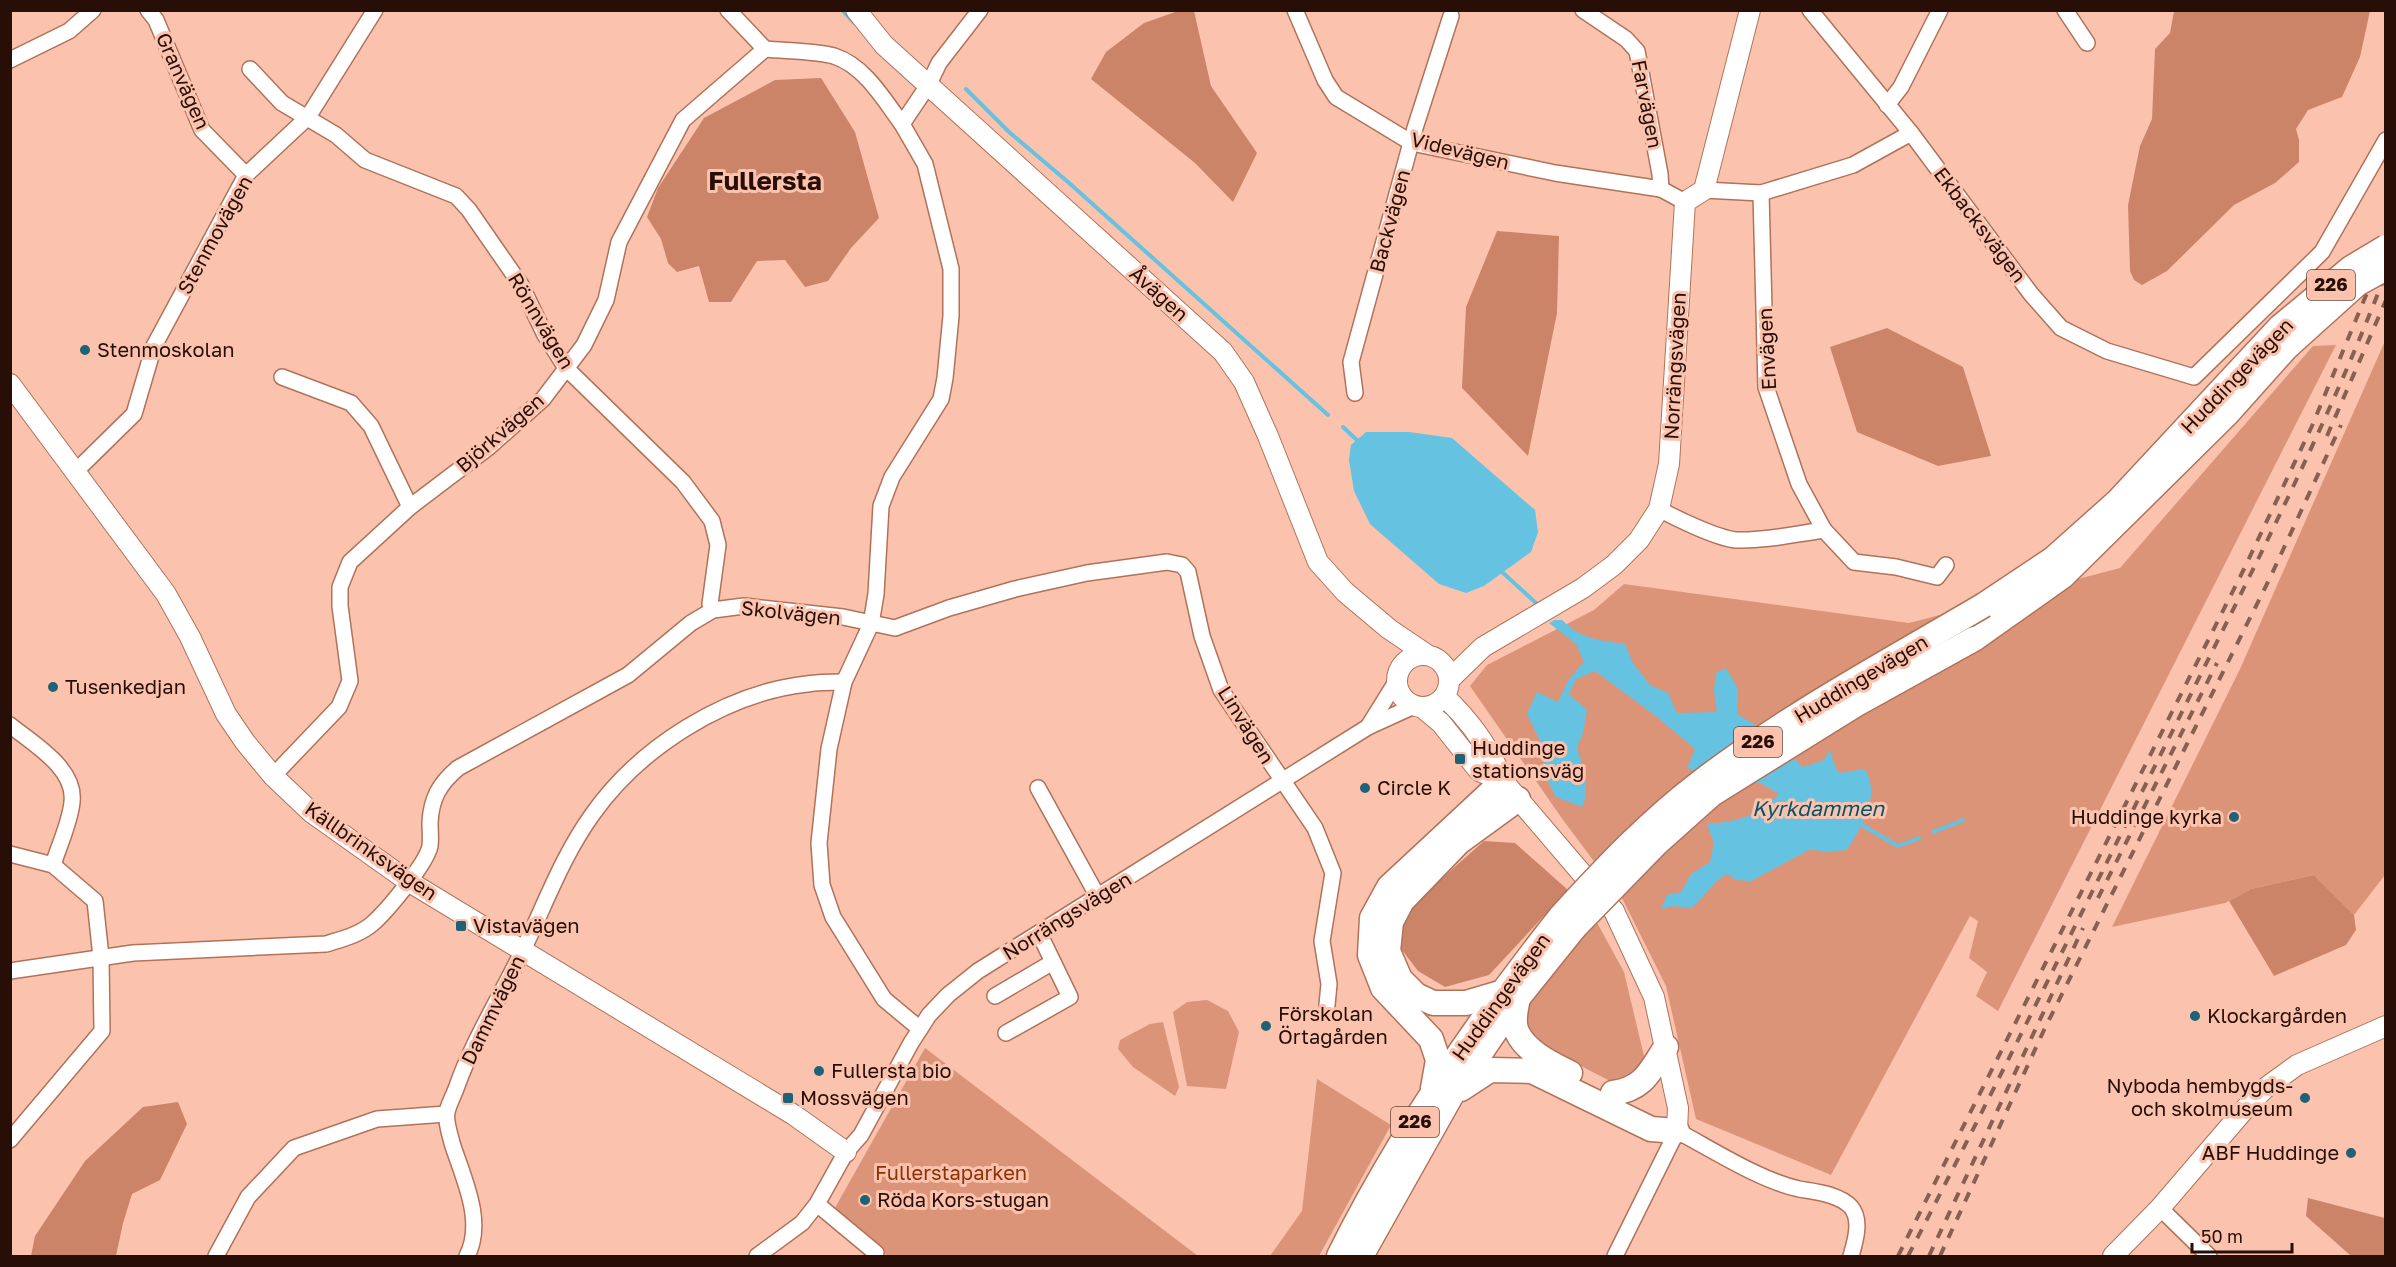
<svg xmlns="http://www.w3.org/2000/svg" width="2396" height="1267" viewBox="0 0 2396 1267" font-family="'Golos Text',sans-serif">
<style>
.green{fill:#dc9479}
.forest{fill:#cb8468}
.water{fill:#65c2e0}
.lines{fill:none;stroke-linecap:round;stroke-linejoin:round}
.stream{stroke:#65c2e0;stroke-width:4}
.minor-casing{stroke:#b17259;stroke-width:18}
.tertiary-casing{stroke:#b17259;stroke-width:22}
.primary-casing{stroke:#b17259;stroke-width:27}
.minor{stroke:#fff;stroke-width:15}
.tertiary{stroke:#fff;stroke-width:20}
.primary{stroke:#fff;stroke-width:24}
.rail{stroke:#886052;stroke-width:4;stroke-dasharray:10 10;stroke-linecap:butt}
.primary-bridge-casing{stroke:#b17259;stroke-width:27;stroke-linecap:butt}
.primary-bridge{stroke:#fff;stroke-width:24}
.poi-dot{fill:#1f6175;stroke:#fbc3ae;stroke-width:2}
.labels{text-anchor:middle;stroke-width:6;stroke-linejoin:round;paint-order:stroke}
.shield{fill:#fbc3ae;stroke:#674438;stroke-width:1.5}
.shield-label{font-size:18px;font-weight:bold;fill:#270e06}
.street-label{font-size:20px;fill:#270e06;stroke:#fbc3ae}
.poi-label{font-size:20px;fill:#270e06;stroke:#fbc3ae;text-anchor:start}
.park-label{font-size:20px;fill:#883207;stroke:#fbc3ae}
.water-label{font-size:21px;font-style:italic;fill:#03566b;stroke:#fbc3ae}
.district-label{font-size:26px;font-weight:bold;fill:#270e06;stroke:#fbc3ae}
</style>
<rect width="100%" height="100%" fill="#fbc3ae"/>
<g class="green">
<polygon points="2385,341 2385,875 2354,915 2314,875 2251,889 2225,903 2112,927 2240,669"/>
<polygon points="2336,345 1998,1011 1976,996 1987,972 1969,958 1978,921 1970,916 1831,1175 1696,1119 1666,986 1623,900 1563,820 1470,686 1487,665 1594,610 1624,584 1909,623 2120,568 2313,346"/>
<polygon points="1595,919 1624,972 1644,1056 1634,1076 1614,1083 1536,1043 1523,1025 1527,1005"/>
<polygon points="1207,1000 1228,1011 1239,1032 1226,1089 1187,1086 1173,1012 1187,1002"/>
<polygon points="1163,1022 1179,1087 1175,1096 1133,1067 1118,1049 1120,1040 1150,1024"/>
<polygon points="925,1048 1198,1256 888,1256 832,1213"/>
<polygon points="1317,1079 1391,1125 1319,1256 1270,1256 1302,1211"/>
</g>
<g class="forest">
<polygon points="1181,10 1194,11 1211,86 1257,153 1233,202 1195,163 1091,79 1106,52 1144,23"/>
<polygon points="2174,11 2370,11 2360,57 2342,97 2308,110 2296,129 2299,140 2299,162 2275,183 2234,205 2167,271 2142,285 2134,280 2130,271 2128,205 2140,146 2152,119 2155,49 2170,33"/>
<polygon points="821,78 855,132 879,218 851,248 828,281 805,287 785,260 757,261 731,302 709,302 699,266 677,272 668,263 661,239 647,217 658,188 704,118 775,80"/>
<polygon points="1497,231 1559,236 1557,313 1528,456 1462,388 1466,307"/>
<polygon points="1887,328 1963,367 1991,456 1938,466 1857,432 1830,347"/>
<polygon points="1484,841 1515,843 1568,890 1489,975 1445,987 1418,971 1396,942 1413,904"/>
<polygon points="2314,875 2354,915 2356,930 2346,945 2274,976 2229,901 2251,889"/>
<polygon points="178,1102 187,1124 160,1180 132,1194 123,1223 116,1256 31,1256 35,1236 85,1161 143,1107"/>
<polygon points="2308,1198 2385,1218 2385,1256 2351,1256 2306,1216"/>
</g>
<g class="water">
<polygon points="1366,432 1409,432 1452,438 1535,510 1538,532 1531,552 1484,586 1466,593 1439,584 1370,524 1354,491 1349,460 1351,445"/>
<path d="M 1555,620 L 1562,620 C 1581,639 1598,640 1625,644 L 1633,663 L 1650,685 L 1668,693 L 1677,713 L 1717,712 L 1714,690 L 1716,673 L 1726,668 L 1738,689 L 1737,714 L 1764,730 L 1803,767 L 1824,760 L 1830,750 L 1835,766 L 1839,773 L 1865,769 C 1881,796 1862,826 1847,850 L 1824,852 L 1811,849 L 1751,881 L 1736,880 L 1727,874 L 1718,880 L 1692,908 L 1673,906 L 1661,909 L 1667,895 L 1681,892 L 1691,874 L 1710,862 L 1714,843 L 1707,824 C 1737,822 1758,816 1779,794 L 1762,784 L 1712,778 L 1687,768 L 1695,749 L 1657,717 L 1595,671 L 1576,679 L 1569,694 L 1587,710 L 1583,733 L 1577,748 L 1585,773 L 1586,796 L 1582,807 L 1556,797 L 1545,775 L 1541,743 L 1527,714 L 1537,692 L 1558,702 L 1569,679 L 1584,662 L 1576,644 L 1549,623 Z"/>
</g>
<g class="lines">
<g class="stream">
<polyline points="842,10 854,23"/>
<polyline points="966,89 1009,132 1068,182 1328,415"/>
<polyline points="1343,427 1360,443"/>
<polyline points="1501,571 1536,603"/>
<polyline points="1860,824 1898,846 1919,838"/>
<polyline points="1933,832 1963,820"/>
</g>
<g class="minor-casing">
<g id="minor">
<polyline points="148,10 156,20 202,130 246,175"/>
<path d="M 728,10 L 765,49 C 785,51 817,51 834,56 C 865,66 884,100 902,124"/>
<polyline points="1295,10 1325,80 1336,97 1412,143 1555,173 1661,189 1685,202"/>
<polyline points="1583,10 1626,39 1637,51 1660,174 1661,189"/>
<polyline points="1810,10 1911,133 2031,294 2061,328 2107,351 2194,377 2322,252 2386,140"/>
<polyline points="2065,10 2087,43"/>
<polyline points="10,60 69,31 93,10"/>
<polyline points="250,69 282,103 336,135 365,160 456,196 469,210 521,285 545,335 566,368 683,482 712,521 718,545 710,604 713,610"/>
<polyline points="1887,105 1901,87 1940,10"/>
<polyline points="1704,190 1761,193 1853,165 1911,133"/>
<polyline points="1761,193 1766,387 1799,484 1824,530"/>
<polyline points="282,377 351,403 371,426 410,507"/>
<polyline points="1355,393 1351,362 1415,128 1451,16"/>
<polyline points="76,471 134,414 154,346 246,175 308,117 375,10"/>
<path d="M 1659,509 C 1677,519 1717,538 1736,540 C 1765,541 1795,534 1824,530 L 1854,562 L 1896,567 L 1937,577 L 1946,565"/>
<path d="M 10,725 C 33,744 76,768 72,802 C 70,823 59,845 53,865"/>
<polyline points="1368,727 1396,682"/>
<polyline points="273,776 339,707 350,681 340,606 340,587 350,562 410,507 489,447 543,399 584,345 606,300 619,242 683,120 765,49"/>
<polyline points="1038,788 1098,897"/>
<polyline points="10,854 53,865 95,901 101,957 102,1031 10,1140"/>
<path d="M 10,971 L 133,953 L 326,944 C 342,939 359,935 372,924 C 386,912 427,863 430,846 C 431,839 430,831 430,823 C 431,799 439,784 458,768 L 628,675 L 691,623 L 713,610 L 744,606 L 843,617 L 895,628 L 949,608 L 1015,589 L 1087,573 L 1167,562 L 1182,565 L 1188,572 L 1202,636 L 1221,690 L 1315,828 L 1333,873 L 1322,941 L 1329,984 L 1327,1005"/>
<polyline points="995,996 1053,962"/>
<polyline points="920,1029 884,999 833,917 822,885 819,843 829,749 844,682 871,624 876,594 881,506 892,477 941,399 945,378 951,316 951,269 925,164 902,124 929,84 939,63 980,10"/>
<polyline points="1006,1033 1070,997 1039,933"/>
<polyline points="817,1204 876,1253"/>
<polyline points="2160,1208 2209,1256"/>
<polyline points="216,1256 248,1197 294,1148 377,1119 446,1114"/>
<path d="M 467,1256 C 485,1221 463,1178 452,1143 C 450,1134 445,1121 447,1112 C 449,1103 454,1095 457,1086 C 472,1044 496,1004 516,964 C 542,914 559,861 592,815 C 639,748 725,693 807,684 C 819,682 832,682 844,682"/>
<polyline points="757,1256 802,1223 817,1204 846,1152 861,1135 911,1043 929,1015 948,995 978,971 1368,727 1414,706"/>
<path d="M 1615,1256 L 1677,1131 C 1713,1150 1759,1180 1799,1189 C 1816,1192 1839,1194 1851,1207 C 1862,1220 1855,1242 1851,1256"/>
</g>
</g>
<g class="tertiary-casing">
<g id="tertiary">
<polyline points="856,10 884,45 1223,352 1244,382 1268,436 1318,562 1345,592 1389,629 1426,654"/>
<polyline points="10,384 166,594 190,637 226,714 245,742 273,776 311,812 408,881 794,1115 846,1152"/>
<circle cx="1423" cy="681" r="26"/>
<polyline points="1450,679 1483,647 1583,588 1614,565 1639,540 1659,509 1669,464 1685,202 1704,190 1750,10"/>
<path d="M 1445,697 C 1469,720 1491,750 1503,781 L 1614,911 L 1654,997 L 1678,1108 L 1677,1131"/>
<polyline points="1423,708 1441,723 1479,771 1503,781"/>
<polyline points="2113,1256 2160,1208 2244,1110 2264,1089 2297,1065 2386,1026"/>
</g>
</g>
<g class="primary-casing">
<g id="primary">
<polyline points="1984,605 2053,559 2118,501 2280,327"/>
<polyline points="1974,639 2063,576 2227,414 2287,347"/>
<polyline points="1500,993 1466,1003 1433,1003 1416,995 1400,979 1388,951 1391,922 1402,901 1459,842 1518,799"/>
<path d="M 1518,998 C 1516,1009 1512,1021 1517,1032 C 1526,1052 1552,1064 1570,1073"/>
<polyline points="1433,1088 1438,1060 1431,1039 1383,988 1370,955 1372,918 1389,887 1503,781"/>
<polyline points="1461,1089 1490,1070 1532,1071 1651,1129 1677,1131"/>
<path d="M 1613,1093 C 1644,1089 1650,1071 1666,1047"/>
<path d="M 1339,1256 C 1399,1135 1477,1022 1561,916"/>
<polyline points="1361,1256 1451,1096 1518,998 1575,927"/>
</g>
</g>
<use href="#minor" class="minor"/>
<use href="#tertiary" class="tertiary"/>
<use href="#primary" class="primary"/>
<g class="rail">
<polyline points="2327,436 2386,300"/>
<polyline points="2098,898 2217,663"/>
<polyline points="1898,1256 2244,569 2312,426 2386,247"/>
<path d="M 1908,1256 C 1999,1081 2086,903 2175,726 C 2249,577 2326,429 2386,273"/>
<polyline points="1929,1256 2083,928"/>
<polyline points="1940,1256 2044,1030 2269,580 2341,425"/>
</g>
<g class="primary-bridge-casing">
<g id="primary-bridge">
<polyline points="2280,327 2351,268 2386,247"/>
<polyline points="2287,347 2357,284 2386,268"/>
<path d="M 1561,916 C 1605,868 1650,820 1702,781 C 1790,714 1889,661 1984,605"/>
<polyline points="1575,927 1656,844 1712,794 1855,705 1974,639"/>
</g>
</g>
<use href="#primary-bridge" class="primary-bridge"/>
</g>
<g class="poi-dot">
<circle cx="85" cy="350" r="6"/>
<circle cx="53" cy="687" r="6"/>
<rect x="1454" y="753" width="12" height="12" rx="3"/>
<circle cx="1365" cy="788" r="6"/>
<circle cx="2234" cy="817" r="6"/>
<rect x="455" y="920" width="12" height="12" rx="3"/>
<circle cx="2195" cy="1016" r="6"/>
<circle cx="1266" cy="1026" r="6"/>
<circle cx="819" cy="1071" r="6"/>
<rect x="782" y="1092" width="12" height="12" rx="3"/>
<circle cx="2305" cy="1098" r="6"/>
<circle cx="2351" cy="1153" r="6"/>
<circle cx="865" cy="1200" r="6"/>
</g>
<g class="labels">
<g class="shield">
<rect x="2307" y="270" width="48" height="30" rx="4.5"/>
<rect x="1734" y="727" width="48" height="30" rx="4.5"/>
<rect x="1391" y="1107" width="48" height="30" rx="4.5"/>
</g>
<g class="shield-label">
<text x="2331" y="291">226</text>
<text x="1758" y="748">226</text>
<text x="1415" y="1128">226</text>
</g>
<g class="street-label">
<text transform="translate(183 81) rotate(66)" y="7">Granvägen</text>
<text transform="translate(1647 104) rotate(79)" y="7">Farvägen</text>
<text transform="translate(1460 151) rotate(14)" y="7">Videvägen</text>
<text transform="translate(1390 221) rotate(-75)" y="7">Backvägen</text>
<text transform="translate(1980 225) rotate(53)" y="7">Ekbacksvägen</text>
<text transform="translate(215 235) rotate(-61)" y="7">Stenmovägen</text>
<text transform="translate(1159 294) rotate(42)" y="7">Åvägen</text>
<text transform="translate(541 321) rotate(59)" y="7">Rönnvägen</text>
<text transform="translate(1767 349) rotate(-93)" y="7">Envägen</text>
<text transform="translate(1675 366) rotate(-87)" y="7">Norrängsvägen</text>
<text transform="translate(2237 376) rotate(-46)" y="7">Huddingevägen</text>
<text transform="translate(500 433) rotate(-41)" y="7">Björkvägen</text>
<text transform="translate(791 613) rotate(6)" y="7">Skolvägen</text>
<text transform="translate(1861 679) rotate(-31)" y="7">Huddingevägen</text>
<text transform="translate(1246 725) rotate(58)" y="7">Linvägen</text>
<text transform="translate(371 851) rotate(35)" y="7">Källbrinksvägen</text>
<text transform="translate(1067 916) rotate(-32)" y="7">Norrängsvägen</text>
<text transform="translate(1501 997) rotate(-54)" y="7">Huddingevägen</text>
<text transform="translate(493 1010) rotate(-64)" y="7">Dammvägen</text>
</g>
<g class="poi-label">
<text x="97" y="357">Stenmoskolan</text>
<text x="65" y="694">Tusenkedjan</text>
<text x="1472" y="755">Huddinge<tspan x="1472" dy="23">stationsväg</tspan></text>
<text x="1377" y="795">Circle K</text>
<text x="2222" y="824" text-anchor="end">Huddinge kyrka</text>
<text x="473" y="933">Vistavägen</text>
<text x="1278" y="1021">Förskolan<tspan x="1278" dy="23">Örtagården</tspan></text>
<text x="2207" y="1023">Klockargården</text>
<text x="831" y="1078">Fullersta bio</text>
<text x="2293" y="1093" text-anchor="end">Nyboda hembygds-<tspan x="2293" dy="23">och skolmuseum</tspan></text>
<text x="800" y="1105">Mossvägen</text>
<text x="2339" y="1160" text-anchor="end">ABF Huddinge</text>
<text x="877" y="1207">Röda Kors-stugan</text>
</g>
<g class="park-label">
<text x="951" y="1180">Fullerstaparken</text>
</g>
<g class="water-label">
<text x="1818" y="816">Kyrkdammen</text>
</g>
<g class="district-label">
<text x="765" y="190">Fullersta</text>
</g>
</g>
<rect width="2396" height="1267" fill="none" stroke="#270e06" stroke-width="24"/>
<path d="M2192 1243v9h100v-9" fill="none" stroke="#270e06" stroke-width="3"/>
<text x="2201" y="1243" font-size="18" fill="#270e06" stroke="#fbc3ae" stroke-width="4.5" paint-order="stroke">50 m</text>
</svg>
